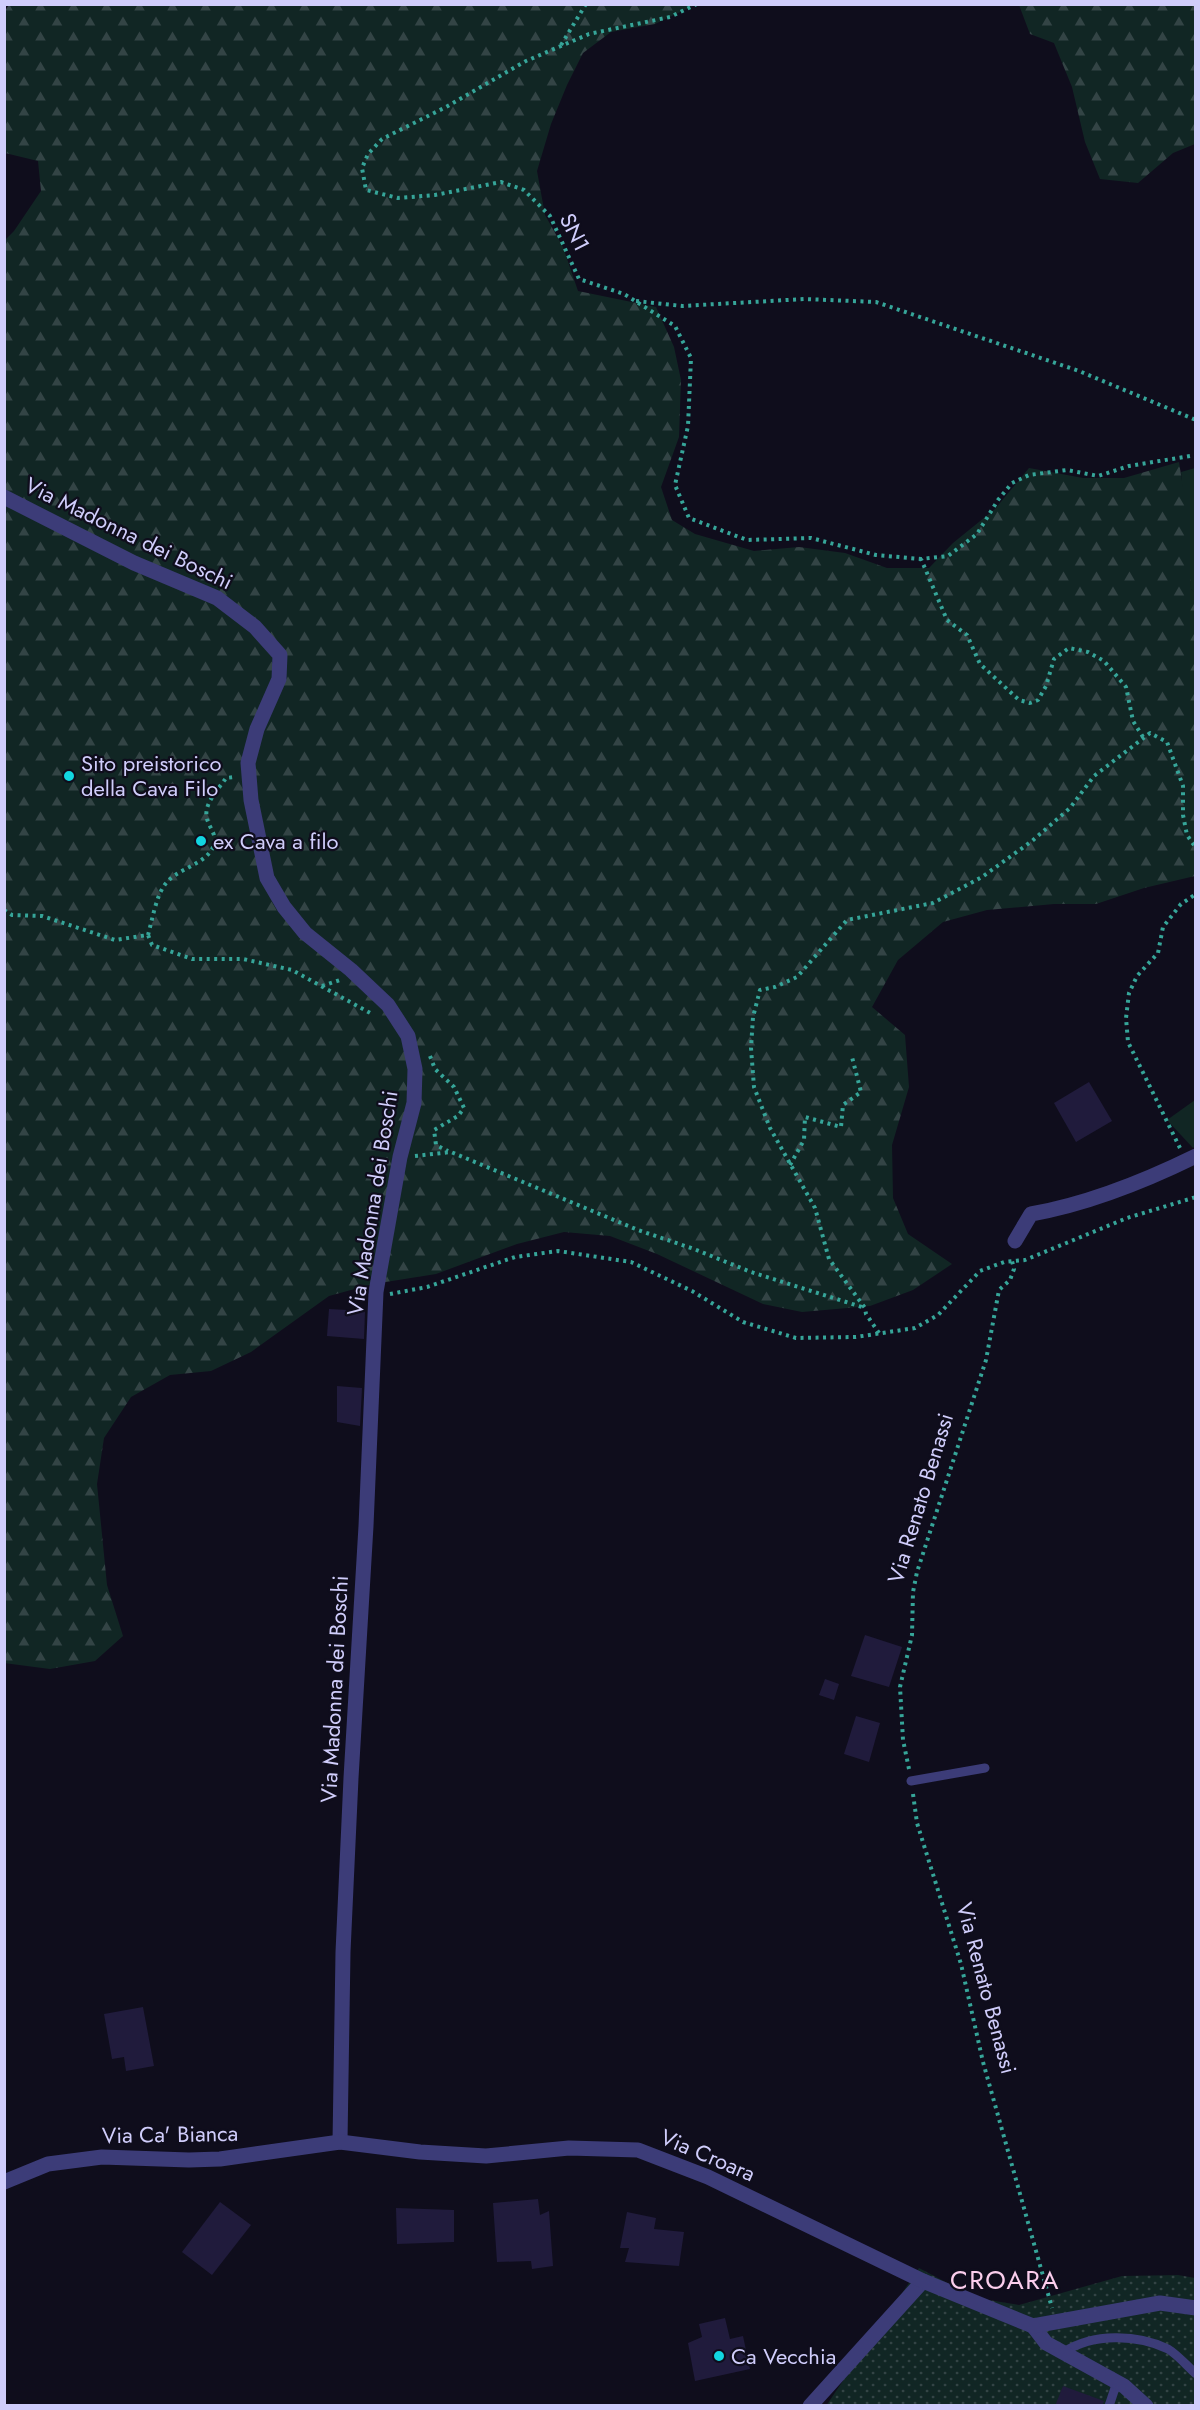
<svg xmlns="http://www.w3.org/2000/svg" width="1200" height="2410" viewBox="0 0 1200 2410" font-family="Jost,sans-serif">
<style>
.grass{fill:#112624}
.forest{fill:url(#forest-firs)}
.park{fill:url(#park-dots)}
.building{fill:#201b3c}
.lines{fill:none;stroke-linecap:round;stroke-linejoin:round}
.path{stroke:#36a599;stroke-width:4;stroke-dasharray:3 4.5;stroke-linecap:butt}
.service{stroke:#3c3c78;stroke-width:9}
.minor{stroke:#3c3c78;stroke-width:15}
.tertiary{stroke:#3c3c78;stroke-width:15}
.poi-dot{fill:#12d6e1;stroke:#0f0d1c;stroke-width:2}
.labels{text-anchor:middle;stroke-width:4.5;stroke-linejoin:round;paint-order:stroke}
.street-label{font-size:22px;fill:#d0cdfb;stroke:#0f0d1c}
.poi-label{font-size:22px;fill:#d0cdfb;stroke:#0f0d1c;text-anchor:start}
.quarter-label{font-size:26px;letter-spacing:1.5px;fill:#fbceed;stroke:#0f0d1c}
</style>
<defs>
<pattern id="forest-firs" width="22" height="20" patternUnits="userSpaceOnUse" patternTransform="scale(1.5)"><rect width="22" height="20" fill="#112624"/><path d="M5 1l3.5 6h-7zM16 11l3.5 6h-7z" fill="#334445"/></pattern>
<pattern id="park-dots" width="8" height="8" patternUnits="userSpaceOnUse" patternTransform="scale(1.5)"><rect width="8" height="8" fill="#112624"/><path d="M2 2h.1M6 6h.1" fill="none" stroke="#334445" stroke-width="1.8" stroke-linecap="round"/></pattern>
</defs>
<rect width="100%" height="100%" fill="#0f0d1c"/>
<g class="grass">
<polygon points="1195,468 1195,594 1191,589 1181,472"/>
<polygon points="1195,1100 1195,1146 1193,1148 1167,1120"/>
</g>
<g class="forest">
<polygon points="9,5 695,5 655,24 611,32 583,53 567,85 551,124 537,171 545,215 563,247 578,291 656,307 674,347 681,380 679,437 661,487 672,520 695,534 754,551 799,547 845,553 887,568 929,568 953,543 995,509 1029,468 1083,478 1124,478 1179,462 1189,526 1191,589 1196,594 1195,876 1144,888 1096,904 1054,904 987,910 943,922 898,960 872,1007 905,1035 909,1087 892,1145 893,1198 908,1234 952,1264 913,1290 870,1306 802,1312 763,1304 657,1254 610,1236 564,1232 517,1244 436,1274 373,1284 329,1296 251,1352 211,1371 170,1375 131,1397 104,1438 97,1484 107,1585 123,1636 95,1661 50,1669 4,1663 4,241 14,231 41,191 38,161 5,153 4,12"/>
<polygon points="1019,5 1195,5 1195,144 1173,153 1138,183 1100,179 1085,142 1072,87 1054,43 1030,34"/>
</g>
<polygon class="park" points="919,2268 976,2298 1019,2305 1122,2276 1178,2275 1195,2278 1195,2405 826,2406"/>
<g class="building">
<polygon points="1089,1082 1112,1121 1076,1142 1054,1103"/>
<polygon points="329,1309 365,1311 364,1339 327,1336"/>
<polygon points="337,1386 362,1388 360,1426 337,1422"/>
<polygon points="865,1635 902,1647 889,1687 851,1676"/>
<polygon points="825,1679 839,1684 834,1700 819,1695"/>
<polygon points="856,1716 880,1723 869,1762 844,1754"/>
<polygon points="143,2007 154,2066 126,2071 124,2057 112,2059 104,2014"/>
<polygon points="538,2199 540,2215 549,2211 553,2266 532,2269 531,2261 497,2262 493,2203"/>
<polygon points="220,2202 251,2225 212,2275 182,2252"/>
<polygon points="396,2208 454,2210 454,2242 397,2244"/>
<polygon points="627,2212 656,2218 654,2229 684,2232 679,2266 625,2262 629,2248 620,2248"/>
<polygon points="725,2318 730,2339 743,2336 750,2369 695,2381 688,2343 702,2337 699,2324"/>
<polygon points="1063,2386 1104,2401 1102,2406 1055,2406"/>
</g>
<g class="lines">
<g class="path">
<polyline points="697,4 670,17 589,34 526,61 446,107 382,139 368,154 362,168 366,190 398,198 435,195 501,182 524,190 550,216 579,279 624,294 675,326 691,358 688,426 675,485 689,518 747,540 811,538 876,555 921,559"/>
<polyline points="561,45 586,4"/>
<polyline points="636,301 682,306 805,299 876,302 1079,371 1196,420"/>
<polyline points="1143,737 1133,721 1126,687 1104,661 1088,652 1069,648 1054,659 1046,686 1038,700 1030,703 1019,700 980,664 967,635 947,620 921,559 948,556 977,534 998,500 1012,483 1029,475 1067,470 1098,476 1129,466 1196,455"/>
<polyline points="4,910 12,915 42,916 115,940 148,935 152,945 192,959 243,959 292,970 372,1014"/>
<path d="M 148,935 C 152,921 156,897 164,886 C 175,868 206,866 214,845 C 217,835 210,829 207,819 C 203,804 218,790 226,778 L 234,777"/>
<polyline points="322,986 340,980"/>
<polyline points="430,1056 435,1069 454,1087 464,1108 458,1116 434,1130 436,1145 448,1151"/>
<polyline points="1180,1148 1128,1042 1126,1018 1129,993 1137,976 1158,953 1163,927 1181,904 1196,894"/>
<polyline points="415,1156 451,1152 638,1230 694,1249 751,1272 865,1308"/>
<polyline points="790,1165 804,1140 805,1117 841,1127 843,1105 861,1092 852,1057"/>
<polyline points="390,1294 427,1287 515,1257 558,1251 631,1262 692,1291 743,1322 796,1338 856,1337 915,1328 938,1315 980,1271 1004,1262 1025,1260 1127,1218 1196,1197"/>
<polyline points="879,1333 866,1314 865,1308 829,1259 815,1208 770,1128 754,1087 751,1048 753,1017 760,990 775,987 797,977 847,920 933,903 982,877 1032,841 1070,808 1094,776 1150,733 1167,742 1183,786 1183,815 1187,835 1196,848"/>
<polyline points="909,1769 903,1740 900,1687 912,1635 913,1592 917,1572 986,1360 999,1290 1010,1280 1014,1269 1011,1257"/>
<polyline points="913,1794 917,1823 961,1964 983,2062 1052,2308"/>
</g>
<g class="service">
<polyline points="911,1781 985,1768"/>
<path d="M 1064,2352 C 1093,2333 1137,2334 1168,2349 C 1178,2355 1187,2366 1196,2374"/>
<polyline points="1109,2406 1117,2382"/>
</g>
<g class="minor">
<polyline points="4,497 134,563 217,598 255,627 280,655 279,679 257,729 248,763 251,800 267,878 284,907 305,933 351,970 388,1005 408,1036 415,1069 414,1103 400,1157 376,1292 366,1526 351,1778 343,1952 340,2142"/>
<path d="M 1015,1241 L 1031,1214 C 1088,1204 1143,1182 1196,1156"/>
<polyline points="1033,2326 1046,2343 1124,2386 1146,2406"/>
<polyline points="810,2406 923,2281"/>
</g>
<polyline class="tertiary" points="4,2182 48,2164 102,2157 189,2160 220,2159 340,2142 420,2152 486,2156 569,2148 638,2150 708,2177 923,2281 1033,2326 1160,2303 1196,2308"/>
</g>
<g class="poi-dot">
<circle cx="69" cy="776" r="6"/>
<circle cx="201" cy="841" r="6"/>
<circle cx="719" cy="2356" r="6"/>
</g>
<g class="labels">
<g class="street-label">
<text transform="translate(575 232) rotate(63)" y="8">SN1</text>
<text transform="translate(129 533) rotate(26)" y="8">Via Madonna dei Boschi</text>
<text transform="translate(372 1203) rotate(-81)" y="8">Via Madonna dei Boschi</text>
<text transform="translate(920 1498) rotate(-73)" y="8">Via Renato Benassi</text>
<text transform="translate(334 1689) rotate(-87)" y="8">Via Madonna dei Boschi</text>
<text transform="translate(987 1988) rotate(75)" y="8">Via Renato Benassi</text>
<text transform="translate(170 2134) rotate(-1)" y="8">Via Ca' Bianca</text>
<text transform="translate(708 2155) rotate(23)" y="8">Via Croara</text>
</g>
<g class="poi-label">
<text x="81" y="771">Sito preistorico<tspan x="81" dy="25">della Cava Filo</tspan></text>
<text x="213" y="849">ex Cava a filo</text>
<text x="731" y="2364">Ca Vecchia</text>
</g>
<g class="quarter-label">
<text x="1005" y="2289">CROARA</text>
</g>
</g>
<rect width="1200" height="2410" fill="none" stroke="#d0cdfb" stroke-width="12"/>
</svg>
